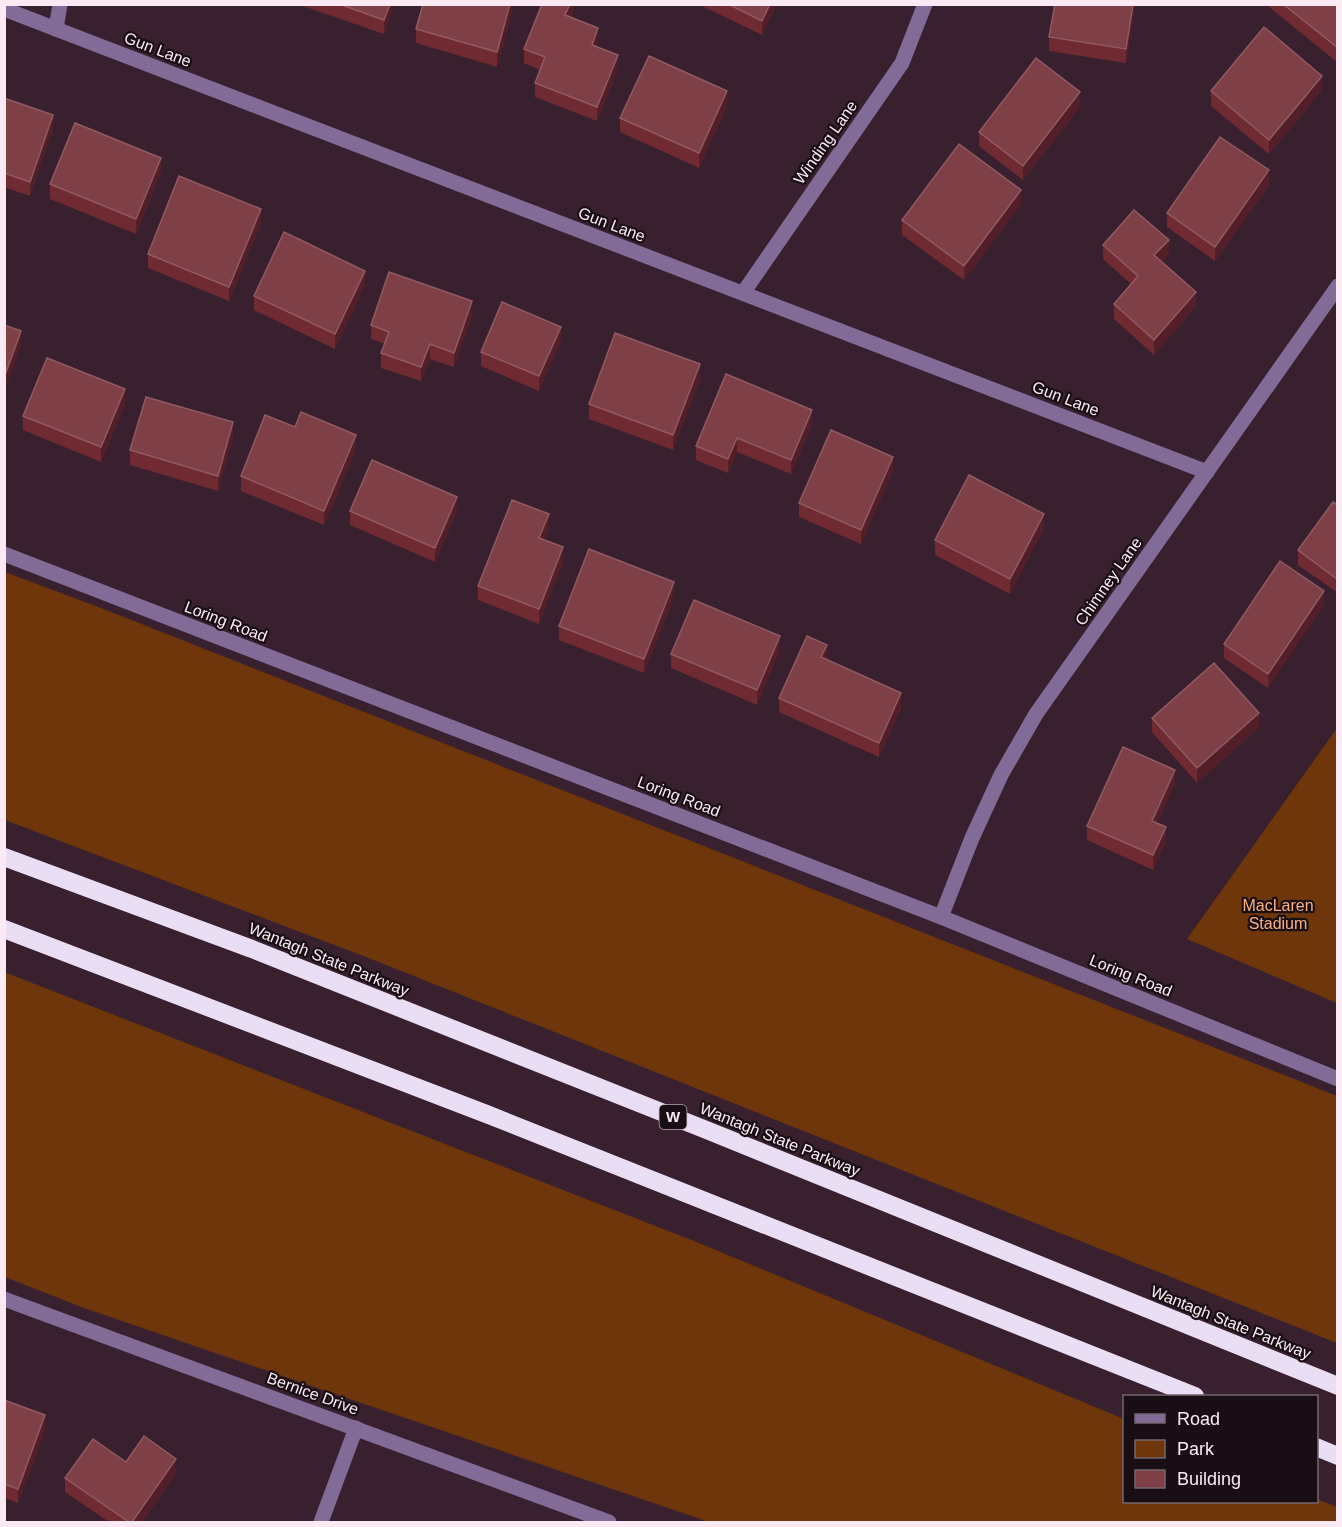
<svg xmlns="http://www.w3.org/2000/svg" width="1342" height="1527" viewBox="0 0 1342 1527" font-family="Helvetica,sans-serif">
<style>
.green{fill:#6e360a}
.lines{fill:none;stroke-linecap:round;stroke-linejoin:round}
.minor{stroke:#836b98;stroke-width:15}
.highway{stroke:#eadef5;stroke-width:18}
.wall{fill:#6f2a32}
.shaded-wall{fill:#521e28}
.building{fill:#7e3f47;stroke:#915a62;stroke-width:1.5}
.labels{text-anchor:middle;stroke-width:4.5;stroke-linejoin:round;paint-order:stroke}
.shield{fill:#190e14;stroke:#b7a8b0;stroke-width:1.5}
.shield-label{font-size:15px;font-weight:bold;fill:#fbeaf3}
.street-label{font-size:16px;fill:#fbeaf3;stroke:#190e14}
.park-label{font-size:16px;fill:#fab081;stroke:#190e14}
</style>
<rect width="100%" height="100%" fill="#38202f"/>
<g class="green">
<polygon points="5,572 101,608 1337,1096 1337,1343 366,957 5,820"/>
<polygon points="1337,728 1337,1003 1187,939"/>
<polygon points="4,972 694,1241 1124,1419 1124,1502 1316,1502 1317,1499 1337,1507 1337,1522 709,1522 84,1308 5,1277"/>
</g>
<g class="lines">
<g class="minor">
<polyline points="4,9 1207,472"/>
<polyline points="56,29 60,4"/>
<polyline points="743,293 902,63 925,4"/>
<polyline points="4,554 941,917 1338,1079"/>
<polyline points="941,917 972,838 1001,775 1036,714 1338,286"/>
<polyline points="4,1299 609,1522"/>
<polyline points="321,1522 356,1428"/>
</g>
<g class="highway">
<polyline points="4,857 252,949 704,1129 1338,1386"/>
<polyline points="4,929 489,1115 1195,1396"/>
<polyline points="1316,1447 1338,1456"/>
</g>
</g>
<g class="wall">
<polygon points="297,4 394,4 384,34"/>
<polygon points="423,4 514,4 497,67 416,43 416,29"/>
<polygon points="573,4 573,11 571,17 598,42 597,47 618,69 597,121 535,97 535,83 540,70 524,63 524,49"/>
<polygon points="698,4 777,4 762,35"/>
<polygon points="1135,4 1126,63 1049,51 1049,37"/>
<polygon points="1268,4 1338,4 1338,63 1268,6"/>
<polygon points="1322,90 1269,154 1211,106 1211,91"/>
<polygon points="4,98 53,129 30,196 4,187"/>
<polygon points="727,105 699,168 620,132 620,118"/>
<polygon points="1080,107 1023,180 979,146 979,132"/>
<polygon points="161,172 136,234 50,199 50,184"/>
<polygon points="1269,185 1215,261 1167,227 1167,213"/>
<polygon points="1021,204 964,280 902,235 902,220"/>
<polygon points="261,223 229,301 148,268 148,254"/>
<polygon points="1103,245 1169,254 1162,262 1196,306 1154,355 1114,319 1114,304 1131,284 1103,259"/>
<polygon points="365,285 335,349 254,310 254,296"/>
<polygon points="472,316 454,367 430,359 421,381 381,368 381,353 385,344 371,339 371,325"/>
<polygon points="561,341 539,391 481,366 481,352"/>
<polygon points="700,378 673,450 589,419 589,404"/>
<polygon points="125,404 101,462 23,430 23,416"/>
<polygon points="812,424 791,474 737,452 728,473 696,460 696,446"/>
<polygon points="295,427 356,449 324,525 241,491 241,476"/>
<polygon points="233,437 218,491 130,465 130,450"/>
<polygon points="893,471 861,544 799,517 799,503"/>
<polygon points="1338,505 1338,593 1298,565 1298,550"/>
<polygon points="350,511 457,511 435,562 350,525"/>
<polygon points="549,528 544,540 563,562 539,624 478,600 478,586"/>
<polygon points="1044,528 1010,594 935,555 935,540"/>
<polygon points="674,597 644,673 559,640 559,626"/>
<polygon points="1324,605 1268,688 1224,658 1224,644"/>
<polygon points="780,650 757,705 671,668 671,654"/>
<polygon points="827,660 901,708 879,757 779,712 779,698"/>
<polygon points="1152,718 1259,727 1197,783 1152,732"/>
<polygon points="1175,784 1157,823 1166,842 1153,870 1087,840 1087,826"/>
<polygon points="4,1400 45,1430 18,1503 4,1498"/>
<polygon points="126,1462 176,1473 142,1522 109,1522 65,1492 65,1478"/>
</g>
<g class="shaded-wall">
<polygon points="390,4 394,4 384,34 384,20"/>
<polygon points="510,4 514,4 497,67 497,52"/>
<polygon points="570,4 573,4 573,11 565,29 565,15"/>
<polygon points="770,4 777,4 762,35 762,21"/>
<polygon points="1133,4 1135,4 1126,63 1126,49"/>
<polygon points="598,28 598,42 592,59 592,45"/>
<polygon points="618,55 618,69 597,121 597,107"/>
<polygon points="1322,76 1322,90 1269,154 1269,140"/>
<polygon points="727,91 727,105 699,168 699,153"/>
<polygon points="1080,92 1080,107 1023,180 1023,166"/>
<polygon points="53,115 53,129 30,196 30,182"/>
<polygon points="161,158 161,172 136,234 136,219"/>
<polygon points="1269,170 1269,185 1215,261 1215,247"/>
<polygon points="1021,190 1021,204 964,280 964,266"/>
<polygon points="261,209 261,223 229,301 229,287"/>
<polygon points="1169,240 1169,254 1154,270 1154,255"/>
<polygon points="365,271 365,285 335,349 335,334"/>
<polygon points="1196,292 1196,306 1154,355 1154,340"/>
<polygon points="472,301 472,316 454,367 454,353"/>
<polygon points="561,327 561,341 539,391 539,376"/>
<polygon points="21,331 21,345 4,393 4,378"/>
<polygon points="430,344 430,359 421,381 421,367"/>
<polygon points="700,364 700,378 673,450 673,435"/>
<polygon points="125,389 125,404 101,462 101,447"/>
<polygon points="812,410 812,424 791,474 791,460"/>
<polygon points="233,422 233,437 218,491 218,476"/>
<polygon points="356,435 356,449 324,525 324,511"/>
<polygon points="737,438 737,452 728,473 728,459"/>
<polygon points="893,457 893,471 861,544 861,530"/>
<polygon points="457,497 457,511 435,562 435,548"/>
<polygon points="549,514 549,528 539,553 539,538"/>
<polygon points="1044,514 1044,528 1010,594 1010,579"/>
<polygon points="563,547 563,562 539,624 539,609"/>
<polygon points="674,582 674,597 644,673 644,659"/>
<polygon points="1324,591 1324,605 1268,688 1268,674"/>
<polygon points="780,636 780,650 757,705 757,690"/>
<polygon points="827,645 827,659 821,672 821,657"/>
<polygon points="901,693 901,708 879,757 879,743"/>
<polygon points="1259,713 1259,727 1197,783 1197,768"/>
<polygon points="1175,770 1175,784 1152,835 1152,821"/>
<polygon points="1166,827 1166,842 1153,870 1153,855"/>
<polygon points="45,1415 45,1430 18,1503 18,1489"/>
<polygon points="176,1459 176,1473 142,1522 132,1522"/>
</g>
<g class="building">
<polygon points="339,4 390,4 384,20"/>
<polygon points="423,4 510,4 497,52 416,29"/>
<polygon points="542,4 570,4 565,15 598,28 592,45 618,55 597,107 535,83 545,57 524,49"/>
<polygon points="728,4 770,4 762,21"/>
<polygon points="1055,4 1133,4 1126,49 1049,37"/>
<polygon points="1283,4 1338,4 1338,48"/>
<polygon points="1264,27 1322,76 1269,140 1211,91"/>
<polygon points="649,56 727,91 699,153 620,118"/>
<polygon points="1036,58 1080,92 1023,166 979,132"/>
<polygon points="4,98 53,115 30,182 4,173"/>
<polygon points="75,123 161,158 136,219 50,184"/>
<polygon points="1220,137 1269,170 1215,247 1167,213"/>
<polygon points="959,144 1021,190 964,266 902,220"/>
<polygon points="179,176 261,209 229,287 148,254"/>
<polygon points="1134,210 1169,240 1154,255 1196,292 1154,340 1114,304 1138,276 1103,245"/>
<polygon points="284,232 365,271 335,334 254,296"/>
<polygon points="389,272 472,301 454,353 430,344 421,367 381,353 389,332 371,325"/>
<polygon points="502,302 561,327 539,376 481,352"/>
<polygon points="4,325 21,331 4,378"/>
<polygon points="615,333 700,364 673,435 589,404"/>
<polygon points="47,358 125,389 101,447 23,416"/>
<polygon points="726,374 812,410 791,460 737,438 728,459 696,446"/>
<polygon points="146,397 233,422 218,476 130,450"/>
<polygon points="301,412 356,435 324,511 241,476 265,415 295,427"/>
<polygon points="831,430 893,457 861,530 799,503"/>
<polygon points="372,460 457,497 435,548 350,511"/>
<polygon points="969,475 1044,514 1010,579 935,540"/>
<polygon points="512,500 549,514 539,538 563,547 539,609 478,586"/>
<polygon points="1333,502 1338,505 1337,579 1298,550"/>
<polygon points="589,549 674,582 644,659 559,626"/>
<polygon points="1280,561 1324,591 1268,674 1224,644"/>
<polygon points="694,600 780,636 757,690 671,654"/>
<polygon points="807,636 827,645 821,657 901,693 879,743 779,698"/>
<polygon points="1214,663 1259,713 1197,768 1152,718"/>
<polygon points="1123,747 1175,770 1152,821 1166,827 1153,855 1087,826"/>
<polygon points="4,1400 45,1415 18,1489 4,1484"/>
<polygon points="144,1436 176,1459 132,1522 129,1522 65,1478 93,1439 126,1462"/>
</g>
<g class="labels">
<rect class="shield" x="659.5" y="1105" width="27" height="24" rx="4.5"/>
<g class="shield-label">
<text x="673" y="1122">W</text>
</g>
<g class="street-label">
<text transform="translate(158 49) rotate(21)" y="6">Gun Lane</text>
<text transform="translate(825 142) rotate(-55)" y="6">Winding Lane</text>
<text transform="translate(612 224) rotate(21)" y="6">Gun Lane</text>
<text transform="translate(1066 398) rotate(21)" y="6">Gun Lane</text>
<text transform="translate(1108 581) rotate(-55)" y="6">Chimney Lane</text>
<text transform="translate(226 621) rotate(21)" y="6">Loring Road</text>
<text transform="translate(679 796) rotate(21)" y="6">Loring Road</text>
<text transform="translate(329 959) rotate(22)" y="6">Wantagh State Parkway</text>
<text transform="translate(1131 975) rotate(22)" y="6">Loring Road</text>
<text transform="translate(780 1139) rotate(22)" y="6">Wantagh State Parkway</text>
<text transform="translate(1231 1322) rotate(22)" y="6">Wantagh State Parkway</text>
<text transform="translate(313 1393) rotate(20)" y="6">Bernice Drive</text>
</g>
<g class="park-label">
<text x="1278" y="911">MacLaren<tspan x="1278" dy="18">Stadium</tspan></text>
</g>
</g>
<rect width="1342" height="1527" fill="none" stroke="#fbeaf3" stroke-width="12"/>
<rect x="1123" y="1395" width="195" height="108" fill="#190e14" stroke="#73666d" stroke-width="1.5"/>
<rect x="1135" y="1414" width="30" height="9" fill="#836b98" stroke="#73666d" stroke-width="1.5"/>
<text x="1177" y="1425" font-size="18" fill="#fbeaf3">Road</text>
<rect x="1135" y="1440" width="30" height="18" fill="#6e360a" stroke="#73666d" stroke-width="1.5"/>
<text x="1177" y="1455" font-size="18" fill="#fbeaf3">Park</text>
<rect x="1135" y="1470" width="30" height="18" fill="#7e3f47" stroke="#73666d" stroke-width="1.5"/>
<text x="1177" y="1485" font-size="18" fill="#fbeaf3">Building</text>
</svg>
